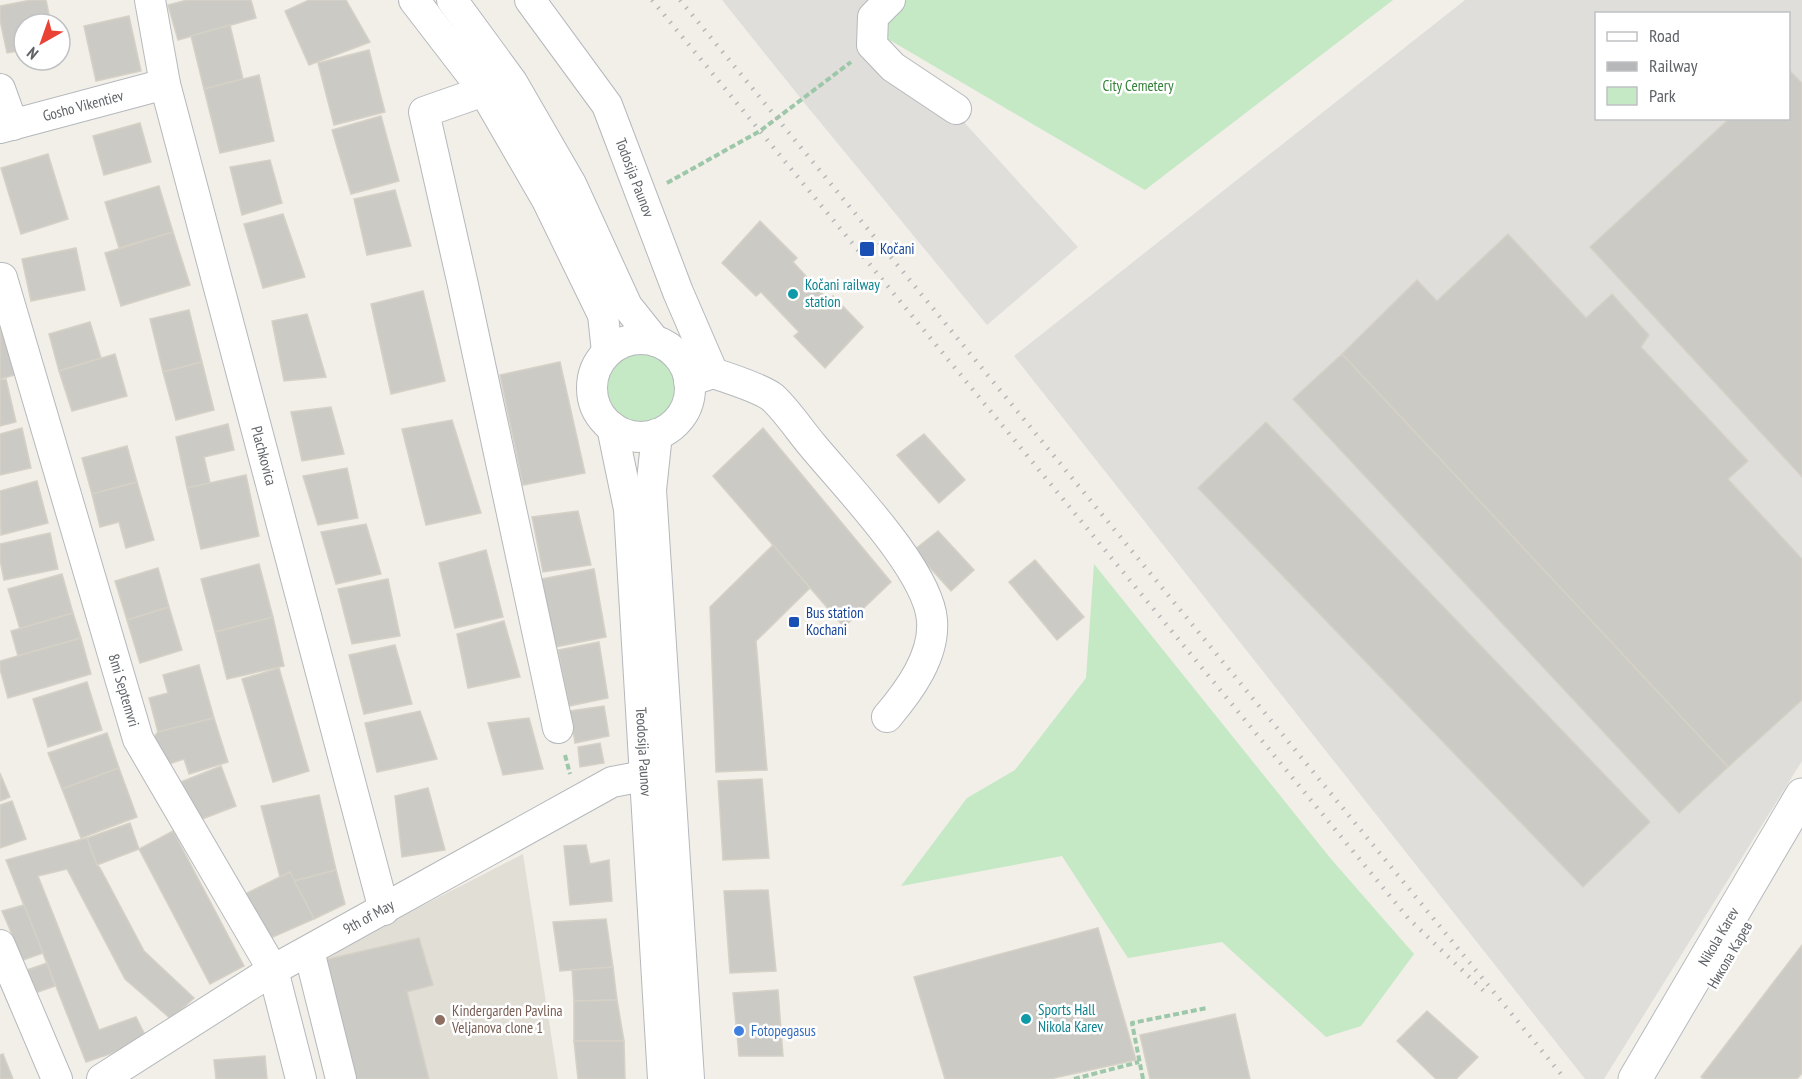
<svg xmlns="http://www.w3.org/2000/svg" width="1802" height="1079" viewBox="0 0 1802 1079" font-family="'PT Sans Narrow',sans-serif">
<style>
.industrial{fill:#e0deda;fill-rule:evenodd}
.education{fill:#e1ded6}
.green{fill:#c5e8c5}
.building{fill:#cccac5;stroke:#d6d1c6;stroke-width:1.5}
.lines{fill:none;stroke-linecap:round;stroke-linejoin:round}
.minor-casing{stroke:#b5b8bc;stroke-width:32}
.secondary-casing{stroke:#b6babf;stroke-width:35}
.path{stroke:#9cc7a9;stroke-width:4;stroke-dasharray:6 3;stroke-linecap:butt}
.minor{stroke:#fff;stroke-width:30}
.secondary{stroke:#fff;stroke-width:33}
.rail{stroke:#b6b7b8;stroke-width:4.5;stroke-dasharray:1.5 8;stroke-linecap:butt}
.transit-dot{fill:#1a4fb4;stroke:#fff;stroke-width:2}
.culture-dot{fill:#0f9aa8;stroke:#fff;stroke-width:2}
.education-dot{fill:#8d6e63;stroke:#fff;stroke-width:2}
.shop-dot{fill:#3f7fe0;stroke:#fff;stroke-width:2}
.labels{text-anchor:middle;stroke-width:5;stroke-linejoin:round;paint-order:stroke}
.park-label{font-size:15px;fill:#348238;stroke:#fff}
.street-label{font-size:15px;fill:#5f6368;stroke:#fff}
.transit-label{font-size:15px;fill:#164399;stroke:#fff;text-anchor:start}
.culture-label{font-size:15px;fill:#0d838f;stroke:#fff;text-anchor:start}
.education-label{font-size:15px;fill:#785e54;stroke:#fff;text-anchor:start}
.shop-label{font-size:15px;fill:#366cbe;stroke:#fff;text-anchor:start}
</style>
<rect width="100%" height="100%" fill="#f1efe8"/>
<g class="industrial">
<polygon points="722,0 896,0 882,19 888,39 1078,247 987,325 811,111"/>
<path d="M 1465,0 L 1802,0 L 1802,761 L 1604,1079 L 1585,1079 L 1014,356 ZM 1596,14 L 1788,14 L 1788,118 L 1596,118 Z"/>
</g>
<polygon class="education" points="523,854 558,1079 348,1079 316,960"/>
<g class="green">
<polygon points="896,0 1393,0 1145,190 888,39 882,19"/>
<circle cx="641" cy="388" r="43"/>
<polygon points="1094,564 1331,859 1414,954 1361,1026 1326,1037 1222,942 1128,958 1062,856 901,886 967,798 1015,770 1086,678"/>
</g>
<g class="building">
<polygon points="31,0 46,0 51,24 24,24 24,50 7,53 0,20 0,6"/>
<polygon points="187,0 251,0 256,18 178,40 168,5"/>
<polygon points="309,0 346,0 370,42 309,65 285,11"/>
<polygon points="129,16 141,71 96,81 84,26"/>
<polygon points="230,25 243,79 204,89 191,36"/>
<polygon points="369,50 385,112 334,125 318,63"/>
<polygon points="1788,69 1802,83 1802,477 1590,247 1730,118 1788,118"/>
<polygon points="259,75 274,141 220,153 204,89"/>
<polygon points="381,116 399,181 351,194 332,130"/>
<polygon points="140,123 151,162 104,175 93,136"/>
<polygon points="48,154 68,219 21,234 1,168"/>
<polygon points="270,160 282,203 242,215 230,167"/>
<polygon points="159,186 173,232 119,248 105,202"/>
<polygon points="395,190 411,246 367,255 354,199"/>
<polygon points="283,214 305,277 263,288 244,224"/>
<polygon points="760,221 797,258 793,262 829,301 833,296 863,327 825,368 794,336 799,332 761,292 756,296 722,263"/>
<polygon points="173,232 190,285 121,306 105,253"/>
<polygon points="1508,234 1586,318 1612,294 1649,335 1641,347 1748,461 1728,479 1802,559 1802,700 1728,767 1342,354 1417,280 1437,301"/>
<polygon points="76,248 85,290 31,301 22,259"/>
<polygon points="423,291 445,381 391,394 371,304"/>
<polygon points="189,310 202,362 163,372 150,319"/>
<polygon points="307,314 326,377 284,381 272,321"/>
<polygon points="0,316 15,375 0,379"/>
<polygon points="90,322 101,358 59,371 49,334"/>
<polygon points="115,354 127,396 72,411 59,371"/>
<polygon points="1342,354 1728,767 1679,813 1293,399"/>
<polygon points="202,362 214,410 176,420 163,372"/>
<polygon points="560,362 585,473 523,485 500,375"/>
<polygon points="6,379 16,422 0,426 0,380"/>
<polygon points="331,407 344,454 302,461 291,412"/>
<polygon points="452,420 481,513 426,525 402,429"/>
<polygon points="1266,422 1650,822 1583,887 1198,488"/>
<polygon points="228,424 234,450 204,457 210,483 187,488 176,437"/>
<polygon points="22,428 31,468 0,475 0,434"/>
<polygon points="763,428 891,582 844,627 713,476"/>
<polygon points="924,434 965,480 939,503 897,455"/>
<polygon points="127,446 137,482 92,494 82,458"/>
<polygon points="347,468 358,518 318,525 303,476"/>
<polygon points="246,475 259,536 201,549 187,488"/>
<polygon points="37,481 48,523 1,535 0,491"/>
<polygon points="137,482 154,540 126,548 119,522 100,527 92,494"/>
<polygon points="578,511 591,565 543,572 532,517"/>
<polygon points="366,524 381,574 336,584 321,532"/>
<polygon points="938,531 974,570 951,591 914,550"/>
<polygon points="50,533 58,569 4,580 0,560 0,544"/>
<polygon points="773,545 810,588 756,641 767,770 716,772 710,607"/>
<polygon points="486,550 503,617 455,628 439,563"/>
<polygon points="1035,560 1084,617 1057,640 1009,582"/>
<polygon points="259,564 273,617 215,632 201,579"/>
<polygon points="158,568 169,607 127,620 115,581"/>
<polygon points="594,569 606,637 550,648 541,579"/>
<polygon points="62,574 73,613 20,629 8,589"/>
<polygon points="388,579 400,636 352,644 338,589"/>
<polygon points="169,607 182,650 140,663 127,620"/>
<polygon points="73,613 81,638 18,656 11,631"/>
<polygon points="273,617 284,666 227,679 215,632"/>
<polygon points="504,621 520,677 468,688 457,634"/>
<polygon points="81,638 91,674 8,698 0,669 0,661"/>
<polygon points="599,642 608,698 569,706 558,650"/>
<polygon points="395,645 412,704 364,714 349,655"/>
<polygon points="199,665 214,718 158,732 149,698 168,693 163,675"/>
<polygon points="279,668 309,771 273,782 242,679"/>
<polygon points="87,682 102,730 48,747 33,699"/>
<polygon points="604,706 609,736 575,743 570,711"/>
<polygon points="420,711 437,759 377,772 365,723"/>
<polygon points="214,718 228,762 189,774 184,759 163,766 154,737 158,732"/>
<polygon points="529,718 543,769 503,775 488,723"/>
<polygon points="107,733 119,768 62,789 48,753"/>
<polygon points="600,743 604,763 580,767 578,747"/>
<polygon points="221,766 236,806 197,821 181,782"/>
<polygon points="119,768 137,817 81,838 62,789"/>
<polygon points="0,773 10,797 0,801"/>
<polygon points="762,779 769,858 723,860 718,781"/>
<polygon points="428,788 445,850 402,857 395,796"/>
<polygon points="319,795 336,870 294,881 290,872 280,877 261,806"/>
<polygon points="12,801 26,839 0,848 0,805"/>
<polygon points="130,823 139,849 97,865 87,838"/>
<polygon points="173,831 244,966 210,984 139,849"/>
<polygon points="87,838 97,865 100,868 144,951 194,998 171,1019 125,979 67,869 38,876 99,1030 136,1017 148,1041 86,1062 6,860"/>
<polygon points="586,845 590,864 609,860 612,901 570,905 564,846"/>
<polygon points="336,870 345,904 314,919 294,881"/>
<polygon points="290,872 314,919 266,940 243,895"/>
<polygon points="768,890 776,971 730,973 724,891"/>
<polygon points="24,905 43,953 23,960 2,911"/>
<polygon points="606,919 613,967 560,971 553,922"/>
<polygon points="1098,928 1136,1060 1050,1079 945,1079 914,977"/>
<polygon points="419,938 433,985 407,992 429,1079 350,1079 324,960"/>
<polygon points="1802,945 1802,1073 1797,1079 1704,1079 1701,1077"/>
<polygon points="47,963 55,986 35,993 27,970"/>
<polygon points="613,967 617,1000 574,1001 572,970"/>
<polygon points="778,990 783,1056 739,1056 733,993"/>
<polygon points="617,1000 624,1041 574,1041 574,1001"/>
<polygon points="1427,1011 1478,1057 1456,1079 1436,1079 1397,1041"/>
<polygon points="1235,1014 1250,1079 1150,1079 1140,1035"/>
<polygon points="574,1041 624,1041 625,1079 578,1079"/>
<polygon points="3,1054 13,1079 0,1079 0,1055"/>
<polygon points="265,1056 267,1079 216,1079 214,1060"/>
</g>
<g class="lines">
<g class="minor-casing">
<g id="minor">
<path id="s1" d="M 150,0 L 165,84 L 384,910"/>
<polyline points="414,0 484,91 547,200 603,315 607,352"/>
<polyline points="452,0 512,82 571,184 627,306 655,341"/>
<path id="s2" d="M 530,0 L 607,105 L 678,292 L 713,373"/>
<polyline points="890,0 873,17 872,45 893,67 956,109"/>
<polyline points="0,89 13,125"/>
<polyline points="484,91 424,112 463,285 558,728"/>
<path id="s3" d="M 0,128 L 165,84"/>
<path id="s4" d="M 2,278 L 138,739 L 273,970 L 301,1079"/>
<circle cx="641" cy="388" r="49"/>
<path d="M 689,381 L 713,373 C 728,378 760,388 772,397 C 785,408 801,432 813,446 C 846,486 928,570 932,620 C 935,656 909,691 887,717"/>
<path id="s5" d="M 612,427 L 629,509 L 663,1079"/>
<polyline points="657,434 651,490 689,1079"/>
<polyline points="0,945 57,1079"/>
<polyline points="309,951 341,1079"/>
<path id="s6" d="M 102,1079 L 273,970 L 612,782 L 644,776"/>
</g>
</g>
<g class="secondary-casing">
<g id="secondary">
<path id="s7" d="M 1635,1079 L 1802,795"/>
</g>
</g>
<g class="path">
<polyline points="667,183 760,131 851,62"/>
<polyline points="565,755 570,774"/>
<polyline points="1074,1079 1139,1062"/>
<polyline points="1143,1079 1132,1023 1207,1008"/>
</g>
<use href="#minor" class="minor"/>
<use href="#secondary" class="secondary"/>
<g class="rail">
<polyline points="652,0 1408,918 1487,994"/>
<polyline points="680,0 1565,1079"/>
</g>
</g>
<g class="transit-dot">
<rect x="859" y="241" width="16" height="16" rx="3"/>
<rect x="788" y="616" width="12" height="12" rx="3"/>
</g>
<g class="culture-dot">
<circle cx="793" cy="294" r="6"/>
<circle cx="1026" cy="1019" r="6"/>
</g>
<circle class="education-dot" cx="440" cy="1020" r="6"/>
<circle class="shop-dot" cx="739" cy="1031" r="6"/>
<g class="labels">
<g class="park-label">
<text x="1138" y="91">City Cemetery</text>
</g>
<g class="street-label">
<text dy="5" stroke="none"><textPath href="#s3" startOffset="86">Gosho Vikentiev</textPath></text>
<text dy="5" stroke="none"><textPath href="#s2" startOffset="208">Todosija Paunov</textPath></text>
<text dy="5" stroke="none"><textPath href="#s1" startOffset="470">Plachkovica</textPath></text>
<text dy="5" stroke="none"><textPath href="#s4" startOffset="430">8mi Septemvri</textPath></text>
<text dy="5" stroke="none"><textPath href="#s5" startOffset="327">Teodosija Paunov</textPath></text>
<text dy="5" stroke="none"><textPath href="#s6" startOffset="312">9th of May</textPath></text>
<text dy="5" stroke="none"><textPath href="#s7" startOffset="165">Nikola Karev</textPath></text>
<text transform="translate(1730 955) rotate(-60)" y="5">Никола Карев</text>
</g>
<g class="transit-label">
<text x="880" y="254">Kočani</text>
<text x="806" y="618">Bus station<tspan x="806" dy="17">Kochani</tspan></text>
</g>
<g class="culture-label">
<text x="805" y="290">Kočani railway<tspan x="805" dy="17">station</tspan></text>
<text x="1038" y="1015">Sports Hall<tspan x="1038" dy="17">Nikola Karev</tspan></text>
</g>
<g class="education-label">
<text x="452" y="1016">Kindergarden Pavlina<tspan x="452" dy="17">Veljanova clone 1</tspan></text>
</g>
<g class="shop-label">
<text x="751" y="1036">Fotopegasus</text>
</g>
</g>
<rect x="1595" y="12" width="195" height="108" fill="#ffffff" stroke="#bfc1c3" stroke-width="1.5"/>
<rect x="1607" y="32" width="30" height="9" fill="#ffffff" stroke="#bfc1c3" stroke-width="1.5"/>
<text x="1649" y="42" font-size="18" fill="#5f6368">Road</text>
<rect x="1607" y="62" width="30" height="9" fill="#b6b7b8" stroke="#bfc1c3" stroke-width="1.5"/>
<text x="1649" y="72" font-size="18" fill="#5f6368">Railway</text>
<rect x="1607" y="87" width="30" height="18" fill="#c5e8c5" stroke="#bfc1c3" stroke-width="1.5"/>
<text x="1649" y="102" font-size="18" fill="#5f6368">Park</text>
<g transform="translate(42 42) rotate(220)"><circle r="28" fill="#ffffff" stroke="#bfc1c3" stroke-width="1.5"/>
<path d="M0-4.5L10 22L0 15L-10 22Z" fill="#ea4335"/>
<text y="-9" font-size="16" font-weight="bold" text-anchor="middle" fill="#5f6368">N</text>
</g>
</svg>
